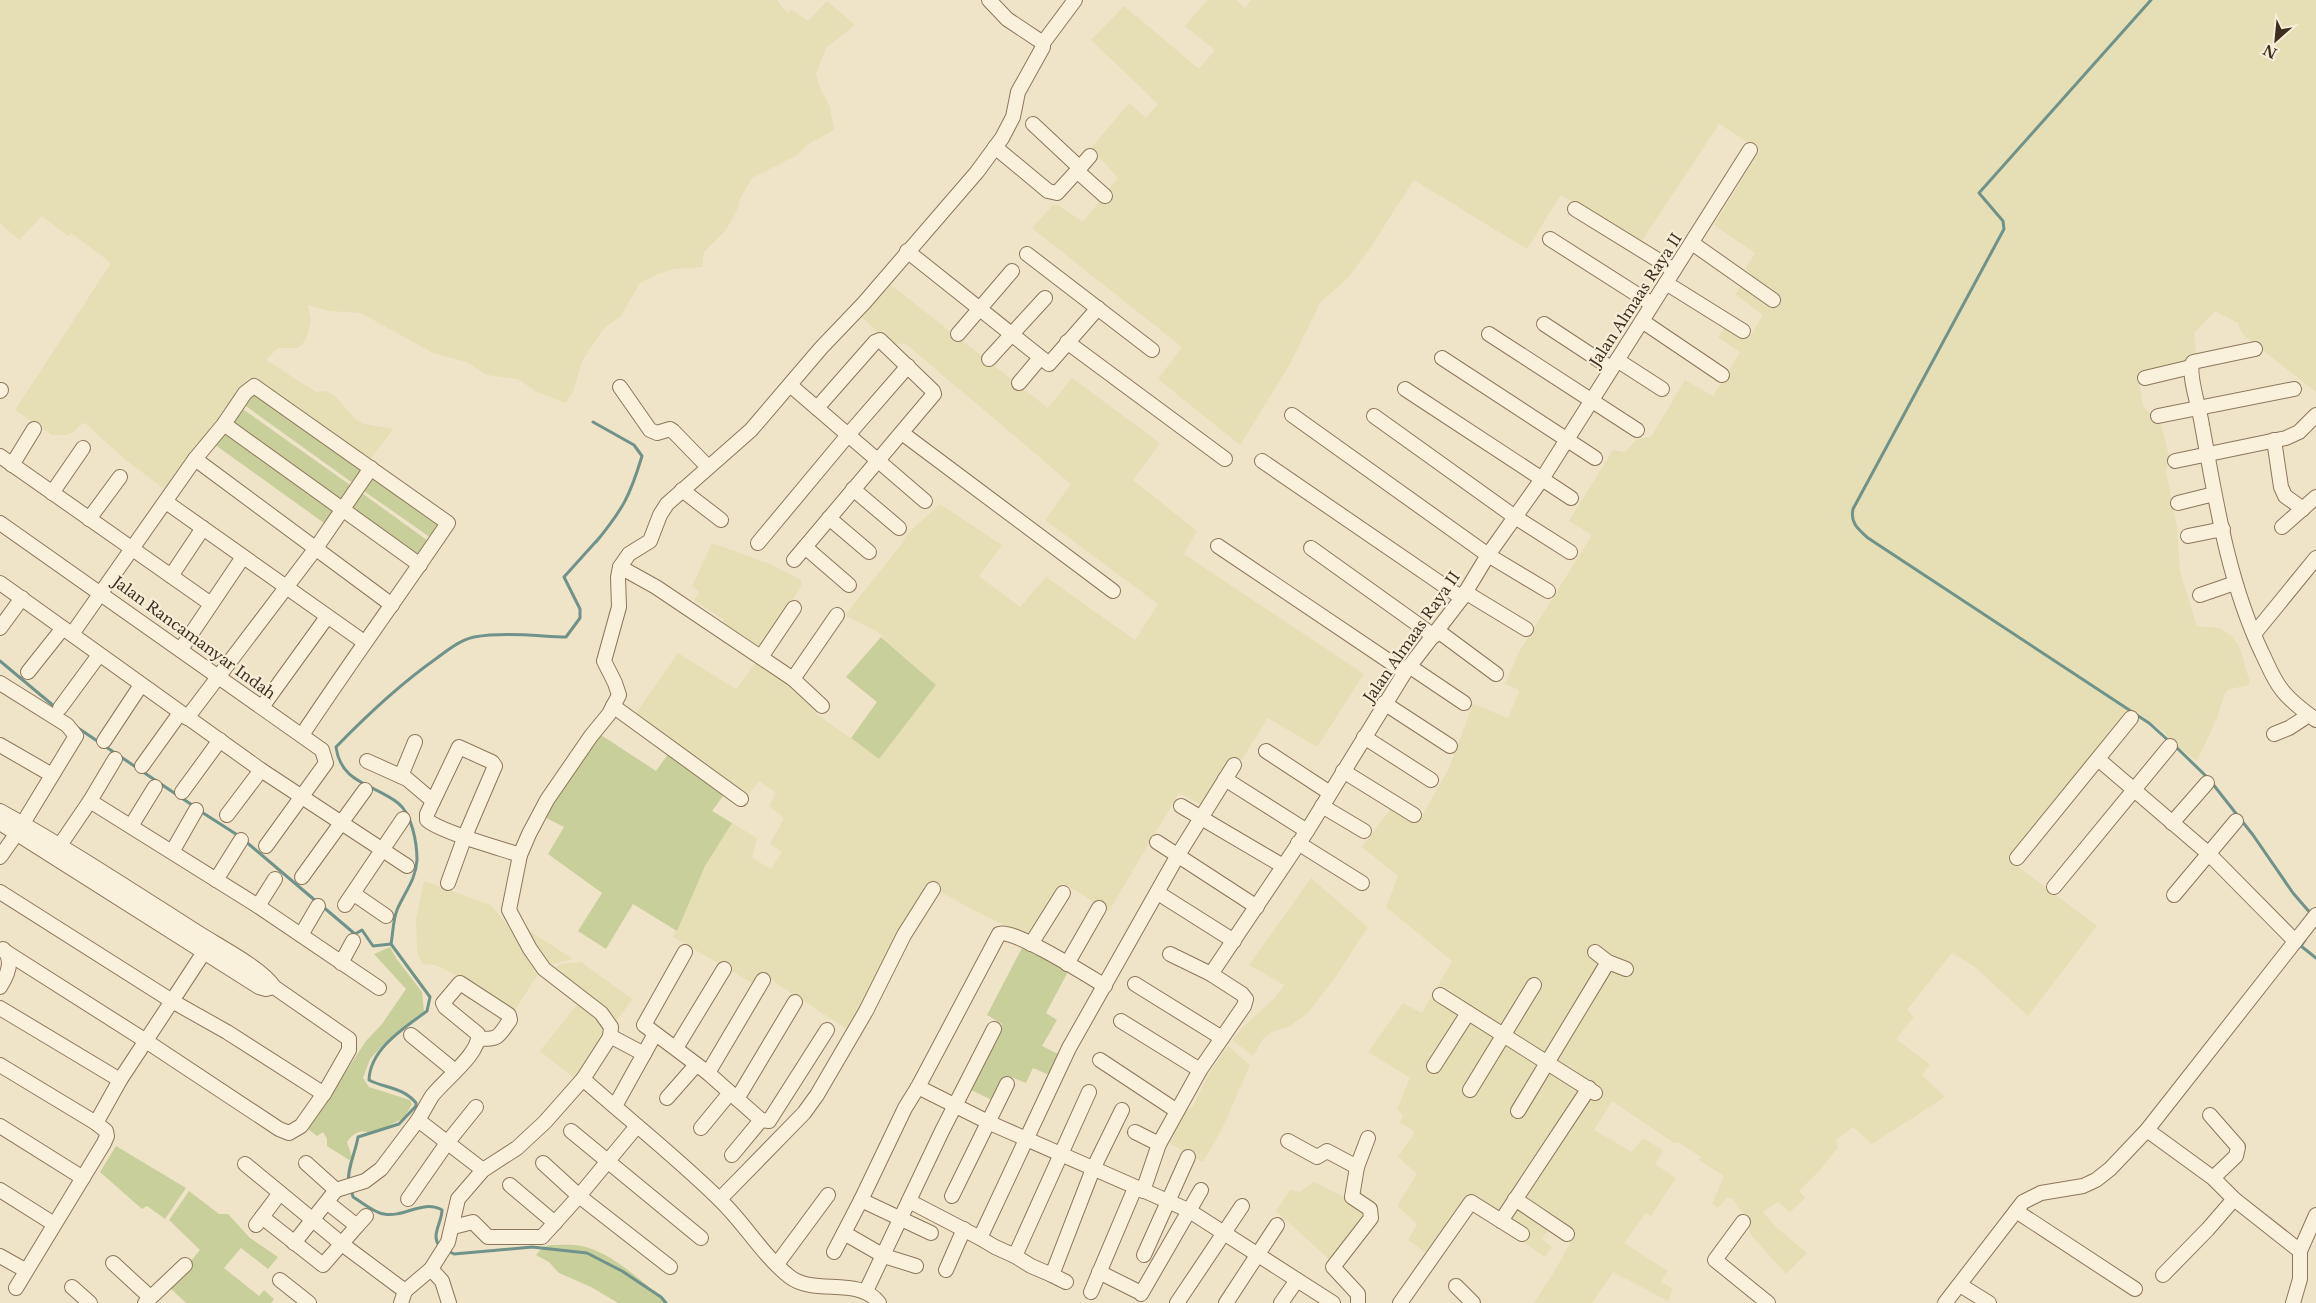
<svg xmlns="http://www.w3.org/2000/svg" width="2316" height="1303" viewBox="0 0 2316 1303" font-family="'Libre Baskerville',serif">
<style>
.farmland{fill:#e6deb5}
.green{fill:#c9cf9b}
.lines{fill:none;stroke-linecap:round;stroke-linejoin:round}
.stream{stroke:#6f938a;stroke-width:3}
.minor-casing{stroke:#8d765c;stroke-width:16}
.minor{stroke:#faf1dc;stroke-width:14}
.labels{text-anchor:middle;stroke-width:4.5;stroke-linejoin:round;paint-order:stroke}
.street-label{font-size:15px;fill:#3d2e20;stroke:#f7eed8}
</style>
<rect width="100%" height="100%" fill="#f0e4c8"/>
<g class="farmland">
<polygon points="0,0 777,0 787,13 792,10 808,21 827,1 855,25 826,48 816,74 819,85 830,107 834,130 807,145 797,155 752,178 740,199 738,209 725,231 704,252 702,267 674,269 655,275 639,284 621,316 604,328 582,361 574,390 565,403 537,392 518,379 487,375 466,362 431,352 361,313 329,311 308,305 311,320 306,340 298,348 278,348 266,360 316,392 326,391 334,395 355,419 364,424 393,429 369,461 249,378 240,387 167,491 127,461 86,424 82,423 74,432 66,435 52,435 15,410 111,263 71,233 68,236 42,216 19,240 0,223"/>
<polygon points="1207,0 1236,0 1245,8 1251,0 2316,0 2316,392 2242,334 2238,323 2215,311 2194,333 2196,353 2180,365 2153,369 2140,386 2143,406 2161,425 2169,456 2166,471 2177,527 2180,572 2197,626 2220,628 2232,636 2239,646 2250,682 2247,686 2229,689 2225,693 2217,718 2197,761 2174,744 2164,732 2136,711 2090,769 2011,858 2016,865 2097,926 2028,1016 1975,967 1952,953 1907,1010 1914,1017 1896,1039 1930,1064 1922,1075 1945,1097 1872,1144 1853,1127 1836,1140 1838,1147 1821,1169 1799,1191 1805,1198 1790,1212 1778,1202 1763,1212 1777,1228 1807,1253 1786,1274 1751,1235 1746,1218 1732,1198 1726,1198 1718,1208 1712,1204 1724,1176 1699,1160 1701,1157 1679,1143 1674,1143 1612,1101 1594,1130 1632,1152 1643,1138 1663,1150 1655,1164 1676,1178 1651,1216 1646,1213 1624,1243 1668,1271 1661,1282 1673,1289 1668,1301 1613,1272 1592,1303 1534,1303 1557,1267 1574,1236 1553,1222 1542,1239 1552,1247 1545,1257 1466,1203 1429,1255 1408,1240 1417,1224 1397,1206 1417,1174 1398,1157 1415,1132 1400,1122 1403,1116 1397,1109 1410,1078 1368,1052 1403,1003 1422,1013 1452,961 1386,907 1398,876 1362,847 1392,807 1418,823 1449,768 1473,704 1508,718 1519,692 1517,689 1505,684 1519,652 1592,535 1569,521 1613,450 1625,452 1638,438 1651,437 1685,380 1713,396 1740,352 1718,337 1726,325 1749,338 1763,315 1735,294 1750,273 1745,269 1755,253 1714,225 1760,150 1719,124 1641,242 1561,195 1527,249 1414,180 1372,245 1349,277 1320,303 1289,366 1240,445 1158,379 1182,347 1032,228 1053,205 1058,205 1083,222 1118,178 1091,148 1129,103 1146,118 1158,104 1091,40 1124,6 1199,69 1215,50 1185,26"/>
<polygon points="891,285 1048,408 1072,378 1160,443 1133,480 1197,531 1184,554 1364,674 1317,747 1268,718 1240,763 1204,806 1179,793 1109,911 1063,883 1030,937 981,914 931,887 906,926 847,1029 765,976 760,977 752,983 673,937 705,866 732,823 757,838 752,858 771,869 782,852 770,844 784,818 769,806 776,793 759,781 747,796 636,713 678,653 736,689 756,662 817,706 820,709 816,714 879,758 936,685 876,631 845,615 901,545 907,534 940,504 1002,545 979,576 1020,607 1046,577 1135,640 1158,604 1045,520 1071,484 906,344 888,343 862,317"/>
<polygon points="712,543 770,564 801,580 802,585 759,651 721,626 724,620 694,600 699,592 692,586"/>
<polygon points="1311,878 1368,927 1334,979 1308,1013 1290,1026 1272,1032 1263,1039 1253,1056 1232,1040 1242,1028 1275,998 1284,985 1249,965"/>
<polygon points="424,881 491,905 518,939 527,957 539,973 513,1013 455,975 435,965 422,964 417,951 416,919"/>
<polygon points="525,928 573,959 548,965"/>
<polygon points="581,962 632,999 616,1022 551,970 561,964"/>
<polygon points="577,1005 599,1022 607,1036 575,1079 540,1051"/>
<polygon points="1228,1046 1250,1065 1222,1129 1203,1162 1169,1143 1183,1114 1193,1106 1210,1072"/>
<polygon points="1314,1182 1367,1209 1363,1220 1330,1260 1276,1211 1290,1190 1300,1192"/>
</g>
<g class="green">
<polygon points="254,391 365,469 354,484 243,404"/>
<polygon points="240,407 353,487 342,502 230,422"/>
<polygon points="225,429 335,509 324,523 214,444"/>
<polygon points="371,474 444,526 434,540 361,489"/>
<polygon points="359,491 431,543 421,557 349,506"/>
<polygon points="881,637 936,685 879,759 851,738 877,702 846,677"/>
<polygon points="598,733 656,771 669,753 726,792 712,811 732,823 705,866 677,931 633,904 606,949 578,931 602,893 548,854 564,827 544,817"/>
<polygon points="1023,946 1069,970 1046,1013 1057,1020 1042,1046 1060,1055 1049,1075 1033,1068 1026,1083 1009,1076 996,1102 969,1089 1002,1024 987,1015"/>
<path d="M 390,947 L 396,958 L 422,992 L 424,1011 L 387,1041 L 370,1059 L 363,1078 L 369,1087 L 410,1100 L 412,1104 L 404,1118 L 372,1134 C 361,1128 353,1133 347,1142 L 352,1157 L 349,1160 L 327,1146 L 327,1139 L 323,1132 L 317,1136 L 308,1129 L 366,1041 L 382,1024 L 406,989 L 374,954 Z"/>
<polygon points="116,1146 186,1188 165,1219 147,1206 142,1209 100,1172"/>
<polygon points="189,1191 219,1214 228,1214 250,1238 278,1257 268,1269 241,1248 224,1268 259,1296 264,1290 274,1299 271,1303 186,1303 169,1287 200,1250 169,1220"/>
<path d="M 551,1245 C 560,1245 573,1244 582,1246 C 609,1251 647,1284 665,1303 L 618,1303 L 591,1287 L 559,1273 L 549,1262 L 536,1255 L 543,1247 Z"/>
</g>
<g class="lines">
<g class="stream">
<path d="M 2151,0 L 1979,193 L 2003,221 L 2004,229 L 1853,509 C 1850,523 1858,529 1868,538 L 2149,723 L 2170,742"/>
<polyline points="0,661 55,707"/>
<polyline points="78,728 195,807"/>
<polyline points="2175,746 2208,778"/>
<polyline points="2212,783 2253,835 2293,893 2312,915"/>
<polyline points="200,811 239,836"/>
<polyline points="244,840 317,902"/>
<polyline points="322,906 355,934 362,930 373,946 391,944"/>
<polyline points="2305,940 2301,946 2316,958"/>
<path d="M 349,1183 C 346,1171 356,1151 358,1137 L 399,1124 L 416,1106 L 416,1103 C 403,1087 384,1088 369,1080 C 370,1049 404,1028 427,1011 L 430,997 L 391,944 C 393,933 393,920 397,910 C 404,893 416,880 417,860 C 417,843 412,814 398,803 C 374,784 341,784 336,747 C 368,714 400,684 437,658 C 448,650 460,640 474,637 C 504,632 536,636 566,637 L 580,618 L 580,609 L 564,577 L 600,537 L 596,542 C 623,509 630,496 642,456 L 634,445 L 593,422"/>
<path d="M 351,1189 L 353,1197 C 362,1202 374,1213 384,1214 C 404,1218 423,1199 442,1210 C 442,1223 430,1235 440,1247"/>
<polyline points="448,1251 454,1254 532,1247 587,1253 622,1271 661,1297 666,1303"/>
</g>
<g class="minor-casing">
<g id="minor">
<polyline points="989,0 1007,19 1043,43"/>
<polyline points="1033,124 1080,168"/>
<polyline points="995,147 1048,191 1057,193 1077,171 1105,196"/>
<polyline points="1077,171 1090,156"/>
<polyline points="1575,209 1674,270"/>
<polyline points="1550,239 1652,304"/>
<polyline points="1692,243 1773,300"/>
<polyline points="907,251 1049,364 1098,308"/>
<polyline points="1027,254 1152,350"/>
<polyline points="1666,283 1743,331"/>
<polyline points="1642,321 1722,375"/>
<polyline points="1544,324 1611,368"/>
<polyline points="958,334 1012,271"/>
<polyline points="1489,334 1637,430"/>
<polyline points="1067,342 1225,459"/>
<path d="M 2255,349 L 2193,362 C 2187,373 2200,410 2202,425 C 2216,502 2228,581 2262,653 C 2268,665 2273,679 2282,690 C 2291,702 2304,711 2316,720"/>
<polyline points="1442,358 1595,458"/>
<polyline points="989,359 1045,298"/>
<polyline points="1617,360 1662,389"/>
<polyline points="2145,378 2191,367"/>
<polyline points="1019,383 1040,358"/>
<polyline points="790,385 925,501"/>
<polyline points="620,387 650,430 657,433 670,429 673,431 708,467"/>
<polyline points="1405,389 1571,498"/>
<polyline points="0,391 1,390"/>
<polyline points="1292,415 1488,555 1548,591"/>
<polyline points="1374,416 1515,517 1570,552"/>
<polyline points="2158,416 2294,389"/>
<polyline points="224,424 420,565"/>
<polyline points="902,433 1113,591"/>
<polyline points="2274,440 2281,487 2285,496 2303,509"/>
<polyline points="0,456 211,604"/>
<polyline points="195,459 392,605"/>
<polyline points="1262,461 1462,598"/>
<polyline points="2175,461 2286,438 2299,432 2316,415"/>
<polyline points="12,465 34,429"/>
<polyline points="853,489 899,528"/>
<polyline points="682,490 721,520"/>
<polyline points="52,493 83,448"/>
<polyline points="166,502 364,642"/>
<polyline points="2178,503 2214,494"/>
<polyline points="829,518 869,552"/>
<polyline points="89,519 120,477"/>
<polyline points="0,523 322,750 326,763 266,846"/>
<polyline points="2282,527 2316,497"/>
<polyline points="2188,536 2223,529"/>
<polyline points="758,543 848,435 908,366"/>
<polyline points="1218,546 1405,672"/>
<polyline points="805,547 849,585"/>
<polyline points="1311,548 1434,636"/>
<polyline points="794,560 934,394 933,391 880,340 875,342 817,408"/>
<polyline points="620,567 656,587 793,679 822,706"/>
<polyline points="171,576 203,528"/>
<polyline points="0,583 261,770 407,866"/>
<polyline points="1465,592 1526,629"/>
<polyline points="2200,595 2235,583"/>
<polyline points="0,628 22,598"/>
<polyline points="1438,631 1496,674"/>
<path d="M 72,634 L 195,459 L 224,424 L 245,393 L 254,386 L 448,523 C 400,594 349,664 302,735"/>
<polyline points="2254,634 2316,558"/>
<polyline points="181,649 243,557"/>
<polyline points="761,657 794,608"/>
<polyline points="1409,666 1464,703"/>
<polyline points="28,672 63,628"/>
<polyline points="793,679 837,615"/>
<polyline points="0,683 67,725 76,736 17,833 0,857"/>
<polyline points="1384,703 1450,746"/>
<polyline points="613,706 741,799"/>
<polyline points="262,707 327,617"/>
<polyline points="60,708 99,655"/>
<polyline points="187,718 316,548 371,468"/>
<polyline points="2274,734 2289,728 2309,715"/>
<polyline points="1364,737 1431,780"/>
<polyline points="104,741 141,685"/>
<polyline points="0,745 52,775"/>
<polyline points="1266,751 1330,793"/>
<polyline points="2098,759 2209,854 2295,941"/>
<polyline points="367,761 407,779 433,801"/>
<polyline points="142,766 180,713"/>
<polyline points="1343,771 1414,815"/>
<polyline points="401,776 415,742"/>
<polyline points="1225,779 1307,831"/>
<polyline points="182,792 220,740"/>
<polyline points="90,801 258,906 379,988"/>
<polyline points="1181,806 1283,866"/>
<polyline points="1322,806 1364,831"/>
<path d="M 0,811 C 69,849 134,892 200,934 C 219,946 263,969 274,987 L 266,989 L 259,987 L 0,823"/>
<polyline points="227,815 261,770"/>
<polyline points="2172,823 2207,783"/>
<polyline points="131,826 155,787"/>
<polyline points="1157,842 1257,907"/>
<polyline points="1298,843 1362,883"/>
<polyline points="56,851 90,801 115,759"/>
<polyline points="172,852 196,810"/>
<polyline points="2017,858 2131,718"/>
<polyline points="302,877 365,790"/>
<polyline points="216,880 241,840"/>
<path d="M 448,883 L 465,836 L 495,766 L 492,762 L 459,747 L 427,814 L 427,820 C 441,832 499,848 520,855"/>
<polyline points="2054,887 2170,746"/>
<polyline points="0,892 172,1001 208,946"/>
<polyline points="1158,893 1234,941"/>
<polyline points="354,894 386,916"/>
<polyline points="2174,895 2236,821"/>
<polyline points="345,905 403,819"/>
<polyline points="258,906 275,879"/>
<polyline points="301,935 318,906"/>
<polyline points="1031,944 1063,893"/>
<polyline points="6,952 146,1041 279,1129 289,1133 301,1126 325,1092 349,1050 349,1039 274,987"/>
<polyline points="685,952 644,1025 708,1073 761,1120 769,1121 827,1030"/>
<polyline points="1595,952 1608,962 1626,969"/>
<polyline points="1170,954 1211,974"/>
<polyline points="341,963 353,941"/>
<polyline points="1067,964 1099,908"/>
<polyline points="1135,984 1222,1038"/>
<path d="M 0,987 C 7,976 15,960 3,949"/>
<polyline points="1440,995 1595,1093"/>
<polyline points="0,1008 120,1080"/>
<polyline points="1121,1021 1200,1070"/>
<polyline points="411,1035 455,1071"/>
<polyline points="610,1036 644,1054"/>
<polyline points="676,1048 724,969"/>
<polyline points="1100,1060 1177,1111"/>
<polyline points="0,1065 96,1123"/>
<polyline points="1434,1066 1468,1013"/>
<polyline points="708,1073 763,980"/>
<path d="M 583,1079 C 628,1119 675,1156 718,1198 C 744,1222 762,1255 790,1277 C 815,1296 859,1276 879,1303"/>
<polyline points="918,1087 990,1123 1188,1210 1333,1303"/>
<polyline points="1470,1090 1534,985"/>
<polyline points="667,1098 696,1065"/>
<polyline points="737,1099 795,1002"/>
<polyline points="615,1106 655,1034"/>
<polyline points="1518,1111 1608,962"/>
<polyline points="2210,1115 2238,1147 2236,1156 2213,1178"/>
<path d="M 418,1120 C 423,1112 427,1104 432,1096 C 443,1081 481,1053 478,1034 L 445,1007 L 443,1003 L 460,983 L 509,1015 L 510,1020 C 499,1035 499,1041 479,1038"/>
<polyline points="0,1126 83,1178"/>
<polyline points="701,1128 729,1094"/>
<polyline points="2147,1130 2213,1178 2234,1199 2300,1251 2300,1279 2293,1303"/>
<polyline points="571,1131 701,1238"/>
<polyline points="1135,1132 1159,1144"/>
<polyline points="1288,1141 1317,1157 1327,1151 1357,1167"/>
<polyline points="732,1155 761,1120"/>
<polyline points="306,1163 336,1190"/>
<polyline points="543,1163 579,1196 670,1267"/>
<polyline points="245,1164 342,1244 405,1291"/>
<polyline points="510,1185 555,1223"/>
<polyline points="0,1190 54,1224"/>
<polyline points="1143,1191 1159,1144 1200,1070 1244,1006 1246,999 1242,994 1211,974 1307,831 1405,672 1462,598 1488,555 1542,479 1750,150"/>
<polyline points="952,1196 1007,1084"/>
<polyline points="408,1199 447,1143 476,1107"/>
<polyline points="720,1199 804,1113 817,1095 866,1011 904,935 933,889"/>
<polyline points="1515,1199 1567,1234"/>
<polyline points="861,1200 931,1233"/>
<polyline points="909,1201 980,1238"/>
<polyline points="2016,1211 2135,1289"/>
<polyline points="262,1217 323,1265 357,1226 328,1203"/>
<polyline points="1501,1221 1589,1088"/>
<polyline points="1743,1222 1715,1260 1768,1303"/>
<polyline points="256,1225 280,1193"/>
<polyline points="357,1226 366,1216"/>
<polyline points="453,1227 473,1222 488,1237 542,1237 579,1196 637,1126"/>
<polyline points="844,1233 884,1256 916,1266"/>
<polyline points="294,1243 336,1190 365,1181 381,1169 418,1120 483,1170"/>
<polyline points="2300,1251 2316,1215"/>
<path d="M 834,1252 L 861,1200 L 905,1108 L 918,1087 L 999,934 C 1011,927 1090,977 1105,986"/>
<polyline points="1144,1255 1188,1157"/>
<polyline points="0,1256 25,1270"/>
<polyline points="1015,1256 995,1247 980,1238 1069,1048 1178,855 1234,765"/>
<polyline points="113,1263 150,1297"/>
<polyline points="777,1264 828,1195"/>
<polyline points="431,1269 442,1281 449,1303"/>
<polyline points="946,1270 964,1229"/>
<polyline points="1099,1272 1137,1291"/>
<polyline points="1052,1275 1031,1266 1015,1256 1089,1092"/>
<polyline points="2163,1275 2208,1229 2234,1199"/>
<polyline points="280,1280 309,1303"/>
<polyline points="1066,1282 1052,1275 1093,1169 1122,1110"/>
<polyline points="1960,1285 1989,1303"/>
<polyline points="1456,1286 1473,1303"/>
<polyline points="72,1287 90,1303"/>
<polyline points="16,1288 104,1143 107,1136 106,1131 96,1123 120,1080 172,1001 227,1032 324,1094"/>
<polyline points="866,1291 942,1131 994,1029"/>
<polyline points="1091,1292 1135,1188"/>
<polyline points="1141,1294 1201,1190"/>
<polyline points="145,1303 185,1265"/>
<polyline points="401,1303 405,1291 431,1269 448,1242 458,1199 483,1170 517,1148 545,1122 583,1079 610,1037 611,1027 601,1013 544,969 530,949 509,910 520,855 529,834 547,800 591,736 609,714 619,695 615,683 604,661 619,607 618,577 620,567 629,554 650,541 660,515 667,504 751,430 821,348 864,303 977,172 1002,138 1013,117 1018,92 1043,47 1043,43 1075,0"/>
<polyline points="1177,1303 1242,1206"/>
<polyline points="1226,1303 1277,1225"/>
<polyline points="1281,1303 1297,1280"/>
<polyline points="1358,1303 1358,1294 1333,1267 1371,1218 1370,1209 1352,1197 1357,1167 1368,1138"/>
<polyline points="1400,1303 1471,1202 1522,1234"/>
<polyline points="1945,1303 2023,1202 2041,1193 2083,1186 2096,1180 2110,1169 2147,1130 2316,915"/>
</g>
</g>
<use href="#minor" class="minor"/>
</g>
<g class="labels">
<g class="street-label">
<text transform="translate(1636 300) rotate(-57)" y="5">Jalan Almaas Raya II</text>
<text transform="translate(1412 637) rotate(-55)" y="5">Jalan Almaas Raya II</text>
<text transform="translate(194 638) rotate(36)" y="5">Jalan Rancamanyar Indah</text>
</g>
</g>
<g transform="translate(2276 40) rotate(207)" stroke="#f7eed8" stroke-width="4" paint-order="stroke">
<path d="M0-4L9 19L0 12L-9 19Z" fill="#3d2e20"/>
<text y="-8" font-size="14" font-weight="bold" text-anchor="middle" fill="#3d2e20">N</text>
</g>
</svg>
